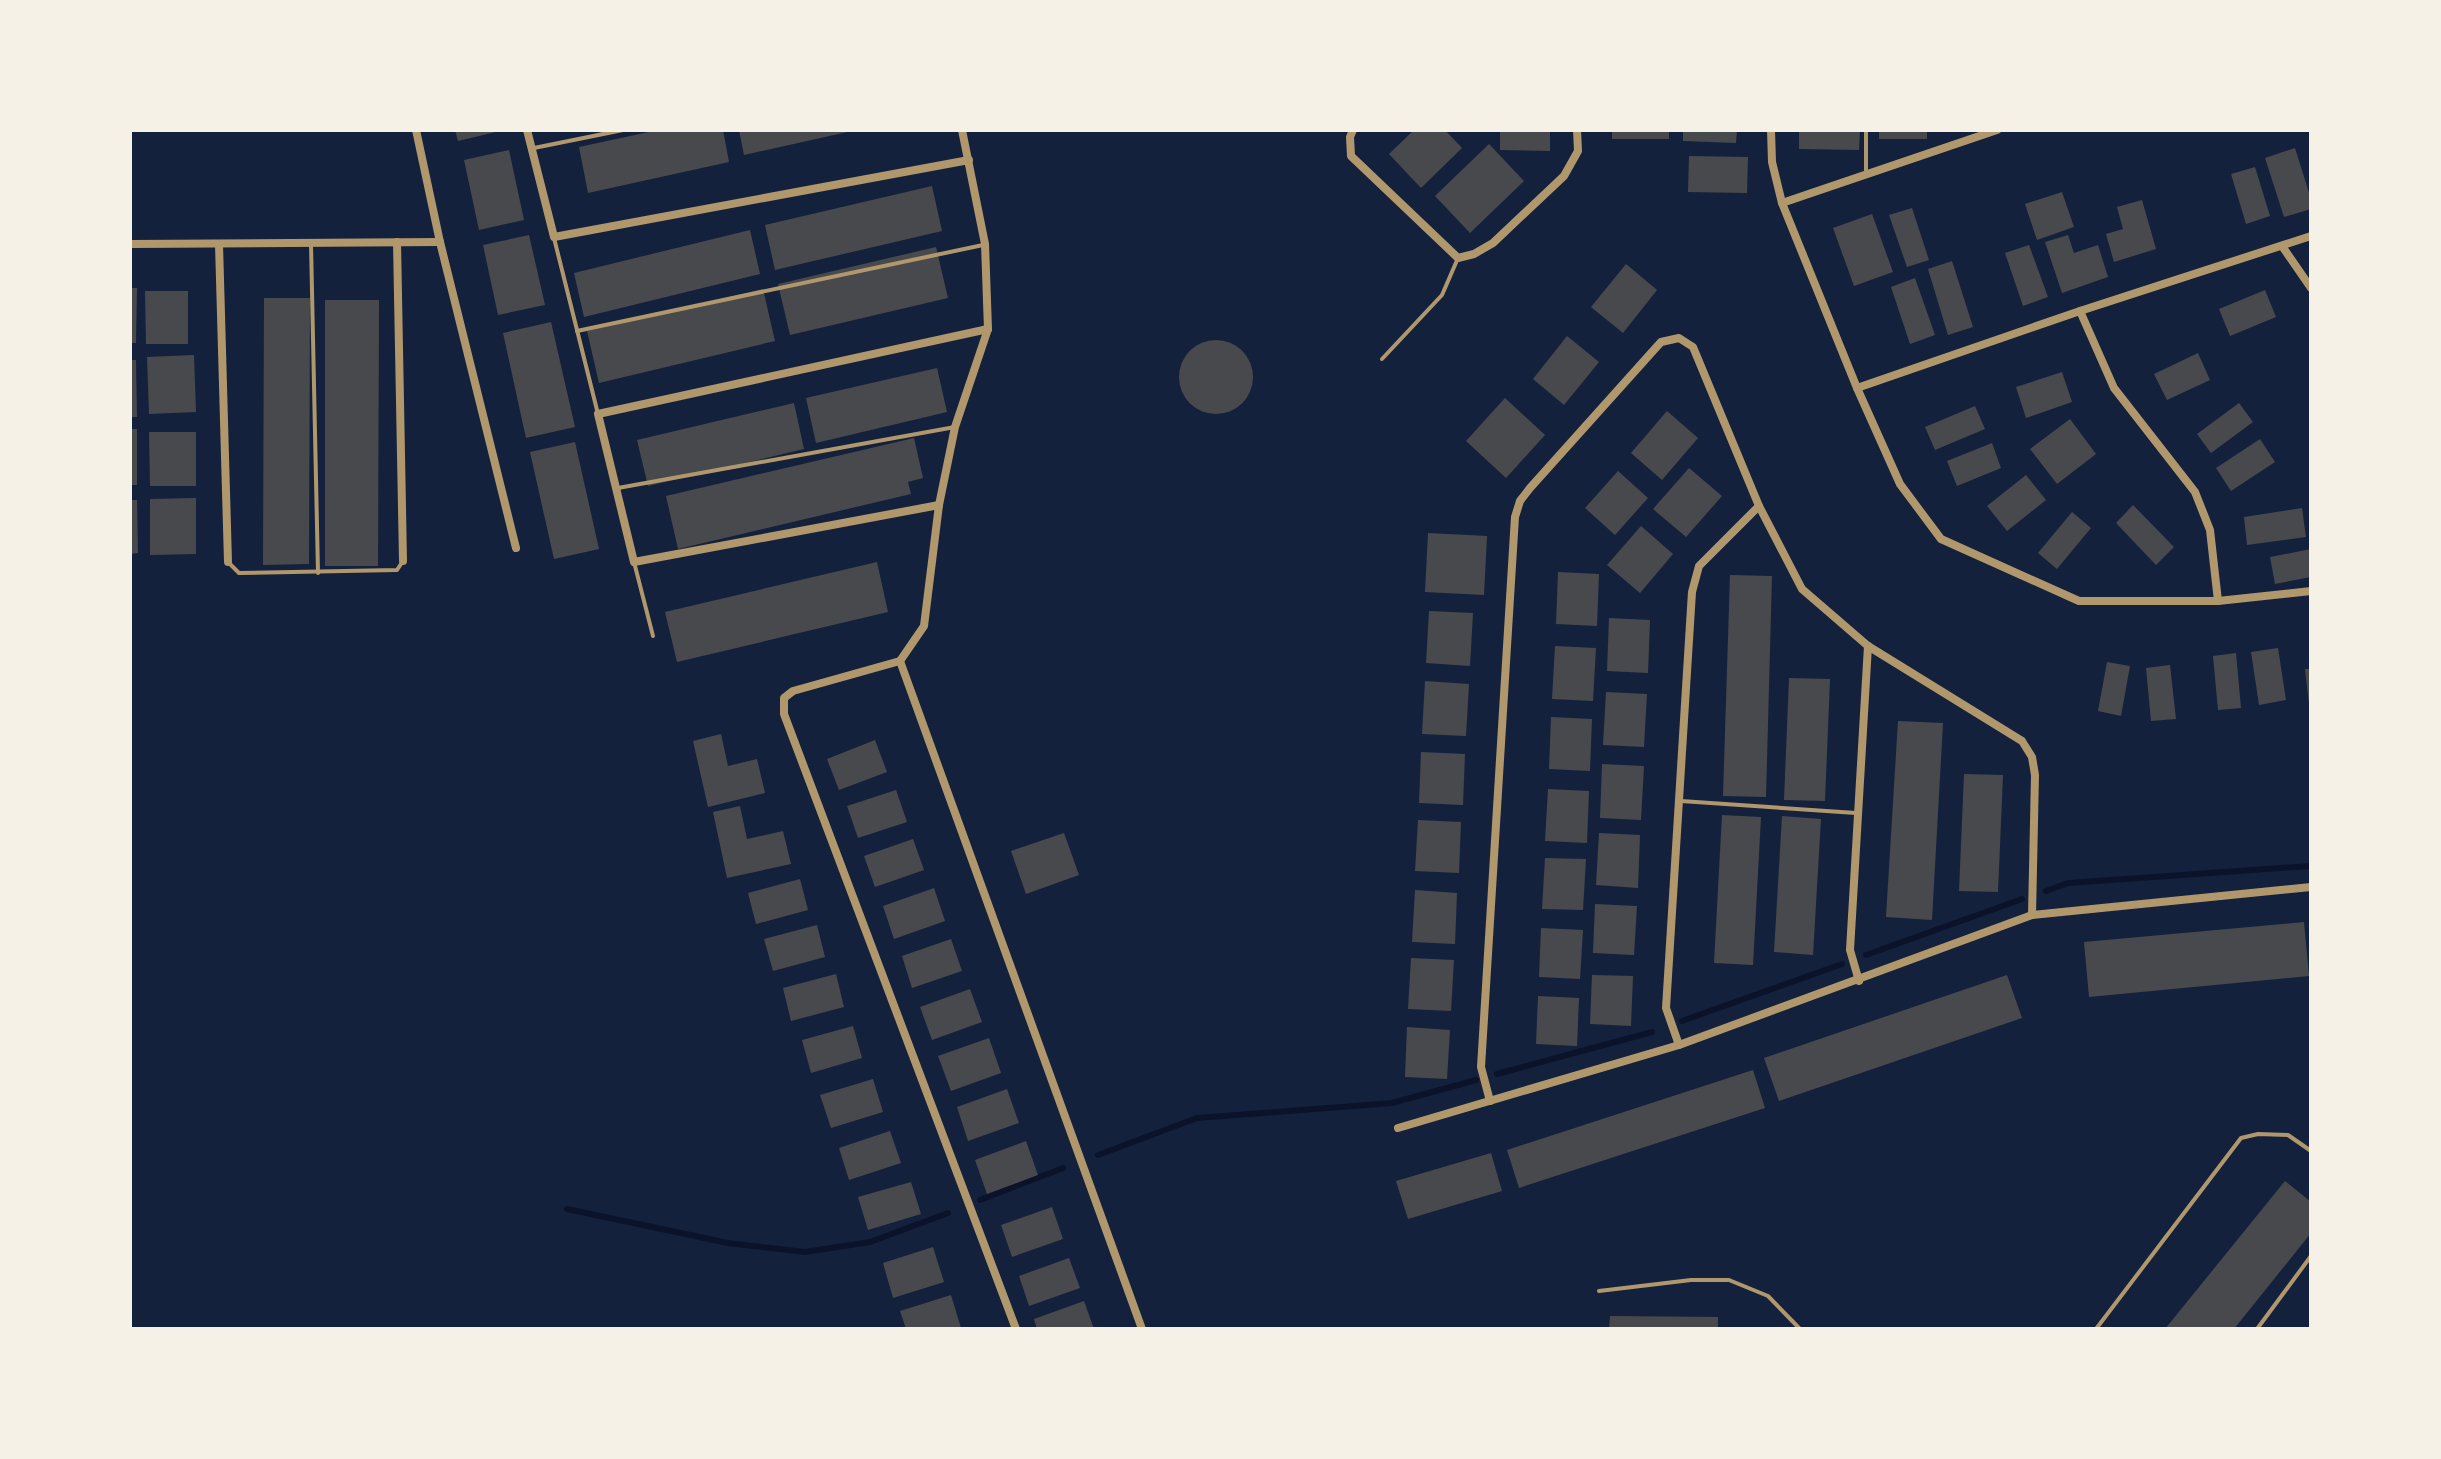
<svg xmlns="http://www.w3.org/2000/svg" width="2441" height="1459" viewBox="0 0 2441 1459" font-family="'Work Sans',sans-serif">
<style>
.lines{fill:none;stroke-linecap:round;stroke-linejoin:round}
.stream{stroke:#0b132b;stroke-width:6}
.building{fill:#48494c}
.service{stroke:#b1986c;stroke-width:4}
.minor{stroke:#b1986c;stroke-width:8}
</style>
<rect width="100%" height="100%" fill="#14213d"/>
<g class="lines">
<g class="stream">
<polyline points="2046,891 2068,883 2311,866"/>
<polyline points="1866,955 2022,899"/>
<polyline points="1682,1021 1842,964"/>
<polyline points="1497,1074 1652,1032"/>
<polyline points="1098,1155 1197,1118 1392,1103 1476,1080"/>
<polyline points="980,1200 1063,1168"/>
<polyline points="567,1209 728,1243 805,1252 870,1242 948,1213"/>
</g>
</g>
<g class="building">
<polygon points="455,130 500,130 500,131 458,141"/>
<polygon points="658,130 723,130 729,162 588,193 579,147"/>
<polygon points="739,130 852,130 852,131 744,155"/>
<polygon points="1414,130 1445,130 1462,148 1421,188 1389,154"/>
<polygon points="1500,130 1550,130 1550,151 1500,150"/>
<rect x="1612" y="130" width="57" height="9"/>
<polygon points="1683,130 1737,130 1736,143 1683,141"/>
<polygon points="1799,130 1860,130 1859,150 1799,149"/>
<rect x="1879" y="130" width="48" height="9"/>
<polygon points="1489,144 1524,181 1470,233 1435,196"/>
<polygon points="2295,148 2311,199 2311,209 2284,217 2265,158"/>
<polygon points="509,150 524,220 479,230 464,160"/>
<polygon points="1689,156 1748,157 1747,193 1688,192"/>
<polygon points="2255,167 2270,216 2246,224 2231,174"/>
<polygon points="932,186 942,231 775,270 765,225"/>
<polygon points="2062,192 2074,227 2037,240 2025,204"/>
<polygon points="2142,200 2156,249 2114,262 2106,234 2123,229 2117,207"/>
<polygon points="1912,208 1929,260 1907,267 1889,215"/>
<polygon points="1872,214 1893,272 1854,286 1833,228"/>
<polygon points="750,230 760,274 584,317 574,273"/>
<polygon points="529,235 545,305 498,315 483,245"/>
<polygon points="2068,235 2074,253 2098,245 2108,277 2062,293 2045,242"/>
<polygon points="2029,245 2048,297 2023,306 2005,253"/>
<polygon points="936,247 948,298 790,335 778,284"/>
<polygon points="1952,261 1973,327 1948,335 1928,269"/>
<polygon points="1626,264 1657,290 1623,333 1591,307"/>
<polygon points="1915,278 1935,335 1910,344 1891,287"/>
<polygon points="130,288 137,288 136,343 130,343"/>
<polygon points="763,289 775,341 599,383 587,331"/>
<polygon points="2265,290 2276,317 2230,336 2219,309"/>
<polygon points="145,291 188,291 188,344 146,344"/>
<polygon points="264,298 310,298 309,564 263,565"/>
<polygon points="325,300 379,300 378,566 325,566"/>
<polygon points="551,322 575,427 526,438 503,333"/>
<polygon points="1567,336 1599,362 1564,405 1533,379"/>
<circle cx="1216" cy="377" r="37"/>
<polygon points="2198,353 2210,380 2167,400 2154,374"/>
<polygon points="194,355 196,412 149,414 147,357"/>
<polygon points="130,360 136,360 137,417 130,417"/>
<polygon points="937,368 947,412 816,443 806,398"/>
<polygon points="2062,372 2072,402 2026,418 2016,387"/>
<polygon points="1505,398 1545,435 1506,478 1466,441"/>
<polygon points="794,403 804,449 648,486 637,440"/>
<polygon points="2239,403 2253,422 2211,453 2197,434"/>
<polygon points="1975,406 1985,429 1935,450 1925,427"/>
<polygon points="1667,411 1698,438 1662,480 1631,453"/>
<polygon points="2070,419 2096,454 2057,484 2030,449"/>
<rect x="130" y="429" width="7" height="56"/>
<polygon points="149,432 196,432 196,486 150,486"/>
<polygon points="914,438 923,478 908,482 911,494 678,549 666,496"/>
<polygon points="2260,439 2275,462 2231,491 2216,468"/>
<polygon points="575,442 599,549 554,559 530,452"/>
<polygon points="1992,443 2001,468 1957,486 1947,461"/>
<polygon points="1689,468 1722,496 1686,537 1653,509"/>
<polygon points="1618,471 1648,498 1615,535 1585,508"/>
<polygon points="2026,475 2046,500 2007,531 1987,506"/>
<polygon points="196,498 196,554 150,555 150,499"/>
<polygon points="130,500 137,500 138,553 130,554"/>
<polygon points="2133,505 2174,547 2156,565 2116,523"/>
<polygon points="2302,508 2306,537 2247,545 2244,517"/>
<polygon points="2072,512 2091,528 2057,569 2038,553"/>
<polygon points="1641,526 1673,554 1640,593 1607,565"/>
<polygon points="1428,533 1487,536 1484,595 1425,592"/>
<polygon points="2311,549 2311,577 2275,584 2270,557"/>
<polygon points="877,562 888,612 677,662 665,612"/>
<polygon points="1558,572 1599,574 1597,626 1556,624"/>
<polygon points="1730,575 1772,576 1766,797 1723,796"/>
<polygon points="1429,611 1473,613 1470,666 1426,663"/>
<polygon points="1609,618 1650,620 1648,673 1607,671"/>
<polygon points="1555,646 1596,648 1593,701 1552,699"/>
<polygon points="2278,648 2286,700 2259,705 2251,652"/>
<polygon points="2236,653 2241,708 2218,710 2213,656"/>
<polygon points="2107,662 2130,666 2121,716 2098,711"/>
<polygon points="2170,665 2176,719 2151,721 2146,668"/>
<polygon points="2305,669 2311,669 2311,704 2309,704"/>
<polygon points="1789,678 1830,679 1825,801 1784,800"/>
<polygon points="1425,681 1469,684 1466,736 1422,734"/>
<polygon points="1606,692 1647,694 1644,747 1603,745"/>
<polygon points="1551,717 1592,719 1590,771 1549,769"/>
<polygon points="1898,721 1943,723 1932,920 1886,917"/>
<polygon points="721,734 728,766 757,759 765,793 708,807 693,741"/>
<polygon points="875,740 887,772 839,790 827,759"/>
<polygon points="1421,752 1465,754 1463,805 1419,803"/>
<polygon points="1602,764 1644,766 1641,820 1600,818"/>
<polygon points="1964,774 2003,775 1998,892 1959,891"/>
<polygon points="1548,789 1589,791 1587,843 1545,841"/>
<polygon points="896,790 907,822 858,838 847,806"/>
<polygon points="740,806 747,839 783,831 791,864 727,878 713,812"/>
<polygon points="1722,815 1761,817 1753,965 1714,963"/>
<polygon points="1782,816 1821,819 1813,955 1774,952"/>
<polygon points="1418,820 1461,822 1459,873 1415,871"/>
<polygon points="1064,833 1079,875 1026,894 1011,851"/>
<polygon points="1599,833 1640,835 1638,888 1596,885"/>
<polygon points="913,839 924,870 875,887 864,856"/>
<polygon points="1545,858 1586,859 1583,910 1542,909"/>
<polygon points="800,879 808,910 756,924 748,893"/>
<polygon points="934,888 945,921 894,939 883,906"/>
<polygon points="1415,890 1457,893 1455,944 1412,942"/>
<polygon points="1595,904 1637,906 1634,955 1593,953"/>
<polygon points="2304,922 2309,976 2089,997 2084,942"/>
<polygon points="817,925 825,957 773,971 764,939"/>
<polygon points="1541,928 1583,930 1580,979 1539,977"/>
<polygon points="951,939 962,971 912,988 902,956"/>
<polygon points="1411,958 1454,960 1451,1011 1408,1009"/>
<polygon points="836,974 844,1007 791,1021 783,988"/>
<polygon points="1592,975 1633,976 1631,1026 1590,1024"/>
<polygon points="2007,975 2022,1018 1779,1101 1764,1058"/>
<polygon points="970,989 982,1022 932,1040 920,1007"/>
<polygon points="1538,996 1579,998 1577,1046 1536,1044"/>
<polygon points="853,1026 862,1058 811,1073 802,1040"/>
<polygon points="1407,1027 1450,1030 1447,1079 1405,1077"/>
<polygon points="989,1038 1001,1073 951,1091 938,1056"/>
<polygon points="1753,1070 1765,1108 1519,1188 1507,1150"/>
<polygon points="873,1079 883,1112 831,1128 820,1095"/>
<polygon points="1007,1089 1019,1123 968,1141 957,1107"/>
<polygon points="890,1131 901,1163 849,1180 839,1148"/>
<polygon points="1026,1141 1038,1175 987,1194 975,1160"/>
<polygon points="1491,1153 1502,1191 1408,1219 1396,1181"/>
<polygon points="2285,1181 2311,1202 2311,1233 2234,1329 2165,1329"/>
<polygon points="911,1182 921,1214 868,1230 858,1197"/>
<polygon points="1052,1207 1063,1239 1012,1257 1001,1225"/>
<polygon points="933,1247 944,1282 893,1298 883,1263"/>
<polygon points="1069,1258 1080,1288 1029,1306 1019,1276"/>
<polygon points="951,1295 961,1328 906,1329 900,1311"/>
<polygon points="1084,1301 1094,1329 1037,1329 1034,1319"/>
<polygon points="1610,1316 1718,1317 1718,1329 1609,1329"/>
</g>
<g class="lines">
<g class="service">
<polyline points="1866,130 1866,174"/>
<polyline points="534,148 623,130"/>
<polyline points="554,238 598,414"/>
<polyline points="311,244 318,573"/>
<polyline points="577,331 983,245"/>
<polyline points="1382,359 1442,295 1458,258"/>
<polyline points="618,488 955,427"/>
<polyline points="228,562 239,573 397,570 403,561"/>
<polyline points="634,562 653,636"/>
<polyline points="1681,801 1856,813"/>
<polyline points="1599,1291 1691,1280 1729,1280 1768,1296 1800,1329"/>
<polyline points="2096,1329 2241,1138 2258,1134 2288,1135 2311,1151"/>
<polyline points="2257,1329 2311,1256"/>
</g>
<g class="minor">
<polyline points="416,130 440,242 516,548"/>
<polyline points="527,130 554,237 969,160"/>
<polyline points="1353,130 1350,137 1351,156 1458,258 1474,254 1493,243 1564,176 1578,151 1577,130"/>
<polyline points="1771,130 1772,162 1782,203 1857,388 1900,484 1941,539 2079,601 2218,601 2311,591"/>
<polyline points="1782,203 1997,130"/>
<polyline points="397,242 403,561"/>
<polyline points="130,244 440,242"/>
<polyline points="219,244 228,562"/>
<polyline points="2282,246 2311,288"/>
<polyline points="2080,311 2114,388 2195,492 2210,530 2218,601"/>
<polyline points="1857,388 2080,311 2311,236"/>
<polyline points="939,505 634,562 598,414 988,329"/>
<polyline points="900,661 793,691 784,698 784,714 1016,1329"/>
<polyline points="900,661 1142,1329"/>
<polyline points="900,661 924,626 939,505 955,427 988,329 985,244 962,130"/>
<polyline points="1859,981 1850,950 1868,646"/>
<polyline points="1679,1045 1666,1008 1692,592 1699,566 1759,506"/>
<polyline points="1490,1101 1481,1067 1515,517 1520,501 1530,488 1661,342 1679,338 1693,347 1759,506 1802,589 1868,646 2022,741 2032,757 2035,775 2032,915"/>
<polyline points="1398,1128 1679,1045 2032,915 2311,887"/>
</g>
</g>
<rect width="2441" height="1459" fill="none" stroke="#f6f1e7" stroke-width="264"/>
</svg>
